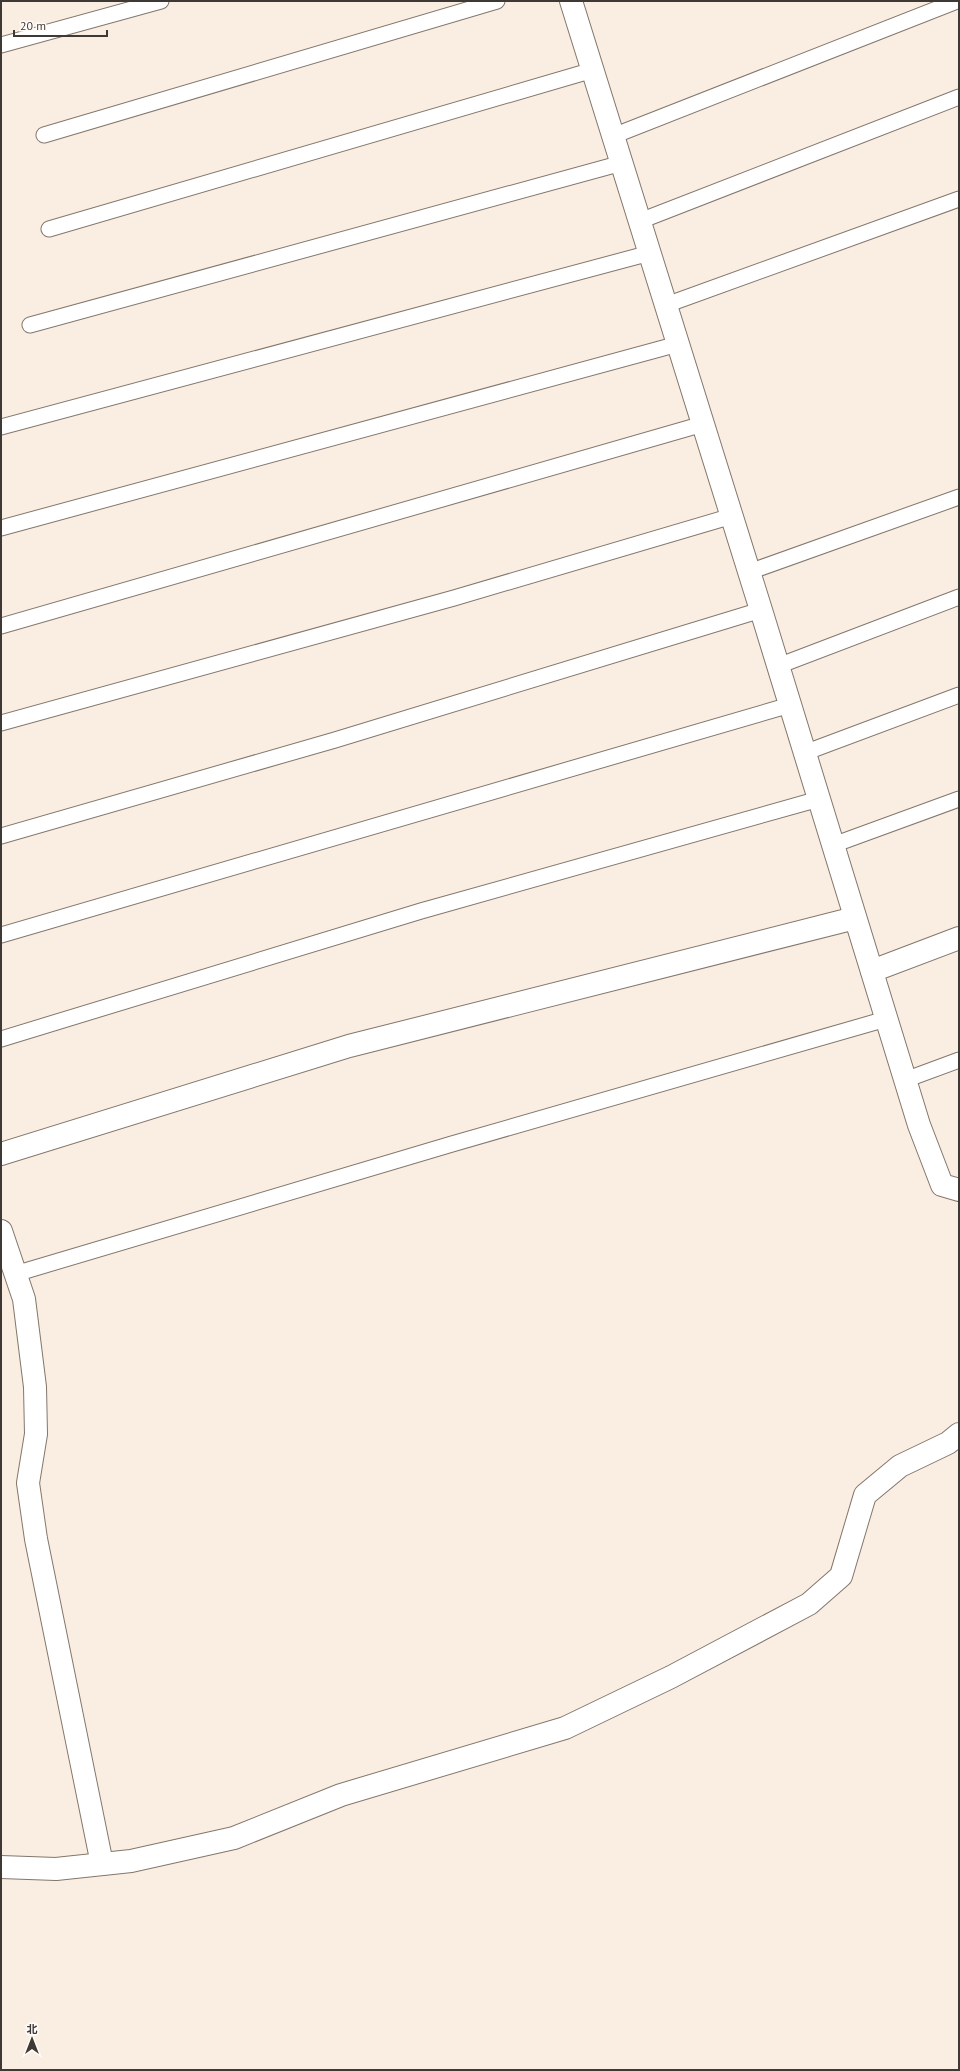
<svg xmlns="http://www.w3.org/2000/svg" width="960" height="2071" viewBox="0 0 960 2071" font-family="'PT Sans','Noto Sans SC',sans-serif">
<style>
.lines{fill:none;stroke-linecap:round;stroke-linejoin:round}
.service-casing{stroke:#83776d;stroke-width:17}
.minor-casing{stroke:#83776d;stroke-width:24}
.service{stroke:#fff;stroke-width:15}
.minor{stroke:#fff;stroke-width:22}
</style>
<rect width="100%" height="100%" fill="#faede1"/>
<g class="lines">
<g class="service-casing">
<g id="service">
<polyline points="1,45 161,1"/>
<polyline points="44,135 497,1"/>
<polyline points="613,136 957,1"/>
<polyline points="640,221 959,97"/>
<polyline points="49,229 593,70"/>
<polyline points="666,305 959,199"/>
<polyline points="30,325 622,163"/>
<polyline points="1,427 650,253"/>
<polyline points="1,528 678,344"/>
<polyline points="749,572 959,497"/>
<polyline points="1,626 703,424"/>
<polyline points="778,666 959,597"/>
<polyline points="1,723 454,598 732,516"/>
<polyline points="804,753 959,695"/>
<polyline points="1,836 335,740 761,610"/>
<polyline points="833,845 959,799"/>
<polyline points="1,935 790,705"/>
<polyline points="1,1039 421,911 819,799"/>
<polyline points="905,1080 959,1060"/>
<polyline points="15,1274 452,1144 886,1019"/>
</g>
</g>
<g class="minor-casing">
<g id="minor">
<polyline points="571,1 761,610 919,1125 942,1185 959,1190"/>
<polyline points="872,971 959,938"/>
<polyline points="1,1154 349,1046 855,918"/>
<polyline points="1,1231 24,1299 35,1387 36,1434 28,1483 36,1539 102,1864"/>
<polyline points="1,1867 56,1869 131,1861 234,1838 341,1795 565,1728 671,1677 809,1604 841,1576 865,1495 900,1466 948,1443 959,1434"/>
</g>
</g>
<use href="#service" class="service"/>
<use href="#minor" class="minor"/>
</g>
<rect width="960" height="2071" fill="none" stroke="#3f3935" stroke-width="4"/>
<g transform="translate(32 2039)" stroke="#fffcfa" stroke-width="3" paint-order="stroke">
<path d="M0-3L7 15L0 10L-7 15Z" fill="#3f3935"/>
<text y="-6" font-size="11" font-weight="bold" text-anchor="middle" fill="#3f3935">北</text>
</g>
<path d="M14 30v6h93v-6" fill="none" stroke="#3f3935" stroke-width="2"/>
<text x="20" y="30" font-size="12" fill="#3f3935" stroke="#fffcfa" stroke-width="3" paint-order="stroke">20 m</text>
</svg>
